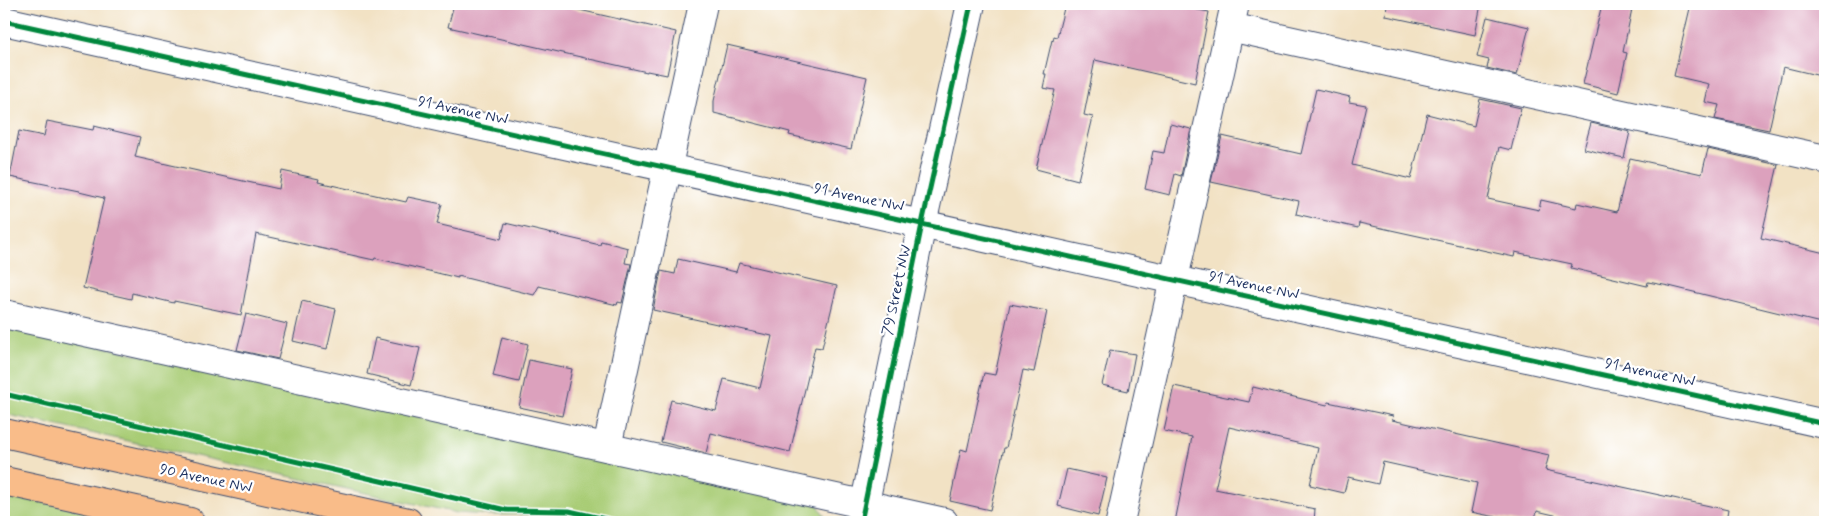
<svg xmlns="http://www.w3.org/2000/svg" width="1829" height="526" viewBox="0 0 1829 526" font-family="Mynerve,sans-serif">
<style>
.green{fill:#a8cc75;stroke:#627e6a}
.building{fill:#dca1bd}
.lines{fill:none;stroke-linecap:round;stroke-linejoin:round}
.minor-casing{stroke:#3b4a6d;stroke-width:30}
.major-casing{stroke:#3b4a6d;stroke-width:30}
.minor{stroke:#fff;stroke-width:28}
.major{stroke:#f9bc89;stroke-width:28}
.cycleway-casing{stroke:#fff;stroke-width:8}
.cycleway{stroke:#00873e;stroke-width:5}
.labels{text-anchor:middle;stroke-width:4.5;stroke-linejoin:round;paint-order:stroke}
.street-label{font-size:15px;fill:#1b2f5e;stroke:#fff}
</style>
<rect width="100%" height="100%" fill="#fff"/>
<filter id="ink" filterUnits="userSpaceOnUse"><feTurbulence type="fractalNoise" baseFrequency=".02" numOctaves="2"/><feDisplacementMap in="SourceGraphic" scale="10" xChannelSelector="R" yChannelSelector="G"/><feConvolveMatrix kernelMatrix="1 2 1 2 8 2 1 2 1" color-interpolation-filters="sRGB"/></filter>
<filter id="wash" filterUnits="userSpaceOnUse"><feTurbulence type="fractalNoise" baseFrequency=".0096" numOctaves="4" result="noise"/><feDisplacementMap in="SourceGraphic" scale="20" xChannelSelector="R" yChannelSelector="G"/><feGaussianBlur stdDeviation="1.12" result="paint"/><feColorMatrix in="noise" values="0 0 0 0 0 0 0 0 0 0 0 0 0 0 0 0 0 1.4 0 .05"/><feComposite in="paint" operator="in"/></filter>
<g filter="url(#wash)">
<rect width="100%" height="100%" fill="#f2e2c4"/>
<g class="green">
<polygon points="4,325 818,505 824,515 821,522 581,522 544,515 487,515 457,513 4,414"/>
<polygon points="4,493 137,522 4,522"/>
</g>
<g id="blocks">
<g class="building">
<polygon points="454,4 553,4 676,32 667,75 647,71 647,72 448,27"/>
<polygon points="1065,4 1167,4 1209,12 1195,83 1095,60 1084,115 1093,117 1078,180 1036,169 1055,90 1043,88 1046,74 1044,74 1052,40 1053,41 1054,36 1057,37"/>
<polygon points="1387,4 1481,4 1475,35 1386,16"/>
<polygon points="1602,4 1633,4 1623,52 1627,53 1618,93 1583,84"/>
<polygon points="1691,4 1825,4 1825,77 1783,67 1769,130 1715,119 1719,105 1705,102 1709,84 1674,76"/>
<polygon points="1487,17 1529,27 1517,75 1487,68 1489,60 1477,57"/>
<polygon points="727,45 867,77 851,149 789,135 790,132 714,113 714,101"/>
<polygon points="1316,89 1350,97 1349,102 1366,105 1352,165 1411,179 1427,114 1474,126 1480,99 1521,108 1511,150 1499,147 1488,199 1539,210 1541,200 1576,208 1577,203 1617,212 1630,158 1702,174 1708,149 1778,165 1761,238 1825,253 1825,324 1669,286 1648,282 1647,286 1571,268 1572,264 1515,252 1514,257 1359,223 1358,228 1296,214 1299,201 1211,182 1222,136 1301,154"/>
<polygon points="47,121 93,130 94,126 140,137 135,157 279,189 282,171 319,179 318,182 406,202 408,197 442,204 437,224 501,239 505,223 600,245 601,241 628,248 625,263 631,264 622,303 618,302 617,305 539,286 534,295 458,276 458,278 375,258 374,260 256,234 241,315 174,301 174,303 132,293 131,299 83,288 104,198 79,192 79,191 10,177 19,131 44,136"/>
<polygon points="1591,123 1630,132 1624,158 1584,149"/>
<polygon points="1170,124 1191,129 1181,176 1175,174 1170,195 1145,189 1153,151 1164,153"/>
<polygon points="678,259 736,272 739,263 837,286 822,348 815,347 790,452 711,433 706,453 661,442 671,400 716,411 724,379 760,388 772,336 653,310 661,271 675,274"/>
<polygon points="302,301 336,309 327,349 293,341"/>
<polygon points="1010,304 1047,311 1034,372 1023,370 1006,448 1004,448 990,510 950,501 961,449 967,451 984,373 995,375"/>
<polygon points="246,314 287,324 278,359 237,350"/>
<polygon points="502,337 528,344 519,382 493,376"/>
<polygon points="375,338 420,348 411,385 367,374"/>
<polygon points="1110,350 1135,354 1128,391 1102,385"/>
<polygon points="529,360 572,369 562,416 519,407"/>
<polygon points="1174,386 1249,402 1253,387 1327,405 1328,402 1393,416 1392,420 1549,455 1545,470 1728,510 1726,522 1584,522 1537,511 1534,522 1521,522 1471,512 1477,483 1383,462 1378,484 1348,477 1344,493 1310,485 1318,448 1229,427 1215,489 1315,509 1314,522 1175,522 1192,437 1164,431"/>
<polygon points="1067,469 1107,478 1098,516 1058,506"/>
</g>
</g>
</g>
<g filter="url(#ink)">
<use href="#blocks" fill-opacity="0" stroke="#3b4a6d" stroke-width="1"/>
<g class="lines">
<g class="minor-casing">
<g id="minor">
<polyline points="4,21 1825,424"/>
<polyline points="1230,27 1825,159"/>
<polyline points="4,314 944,522"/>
<polyline points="607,447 703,4"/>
<polyline points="861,522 922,224 971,4"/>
<polyline points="1120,522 1235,4"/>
</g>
</g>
<g class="major-casing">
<g id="major">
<polyline points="4,433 408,522"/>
<polyline points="4,481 190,522"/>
</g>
</g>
<use href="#minor" class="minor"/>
<use href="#major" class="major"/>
<g class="cycleway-casing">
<g id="cycleway">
<polyline points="4,21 1825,424"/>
<polyline points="4,394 506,510 569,511 619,522"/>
<polyline points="861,522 922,224 971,4"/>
</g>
</g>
<use href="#cycleway" class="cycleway"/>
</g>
</g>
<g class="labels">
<g class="street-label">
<text transform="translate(463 110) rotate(12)" y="5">91 Avenue NW</text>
<text transform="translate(859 197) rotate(12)" y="5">91 Avenue NW</text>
<text transform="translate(1254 285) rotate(12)" y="5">91 Avenue NW</text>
<text transform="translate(896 290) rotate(-78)" y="5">79 Street NW</text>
<text transform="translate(1650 372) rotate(12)" y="5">91 Avenue NW</text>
<text transform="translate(206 478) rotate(12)" y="5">90 Avenue NW</text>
</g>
</g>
<rect width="1829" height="526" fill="none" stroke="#fff" stroke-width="20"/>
</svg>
